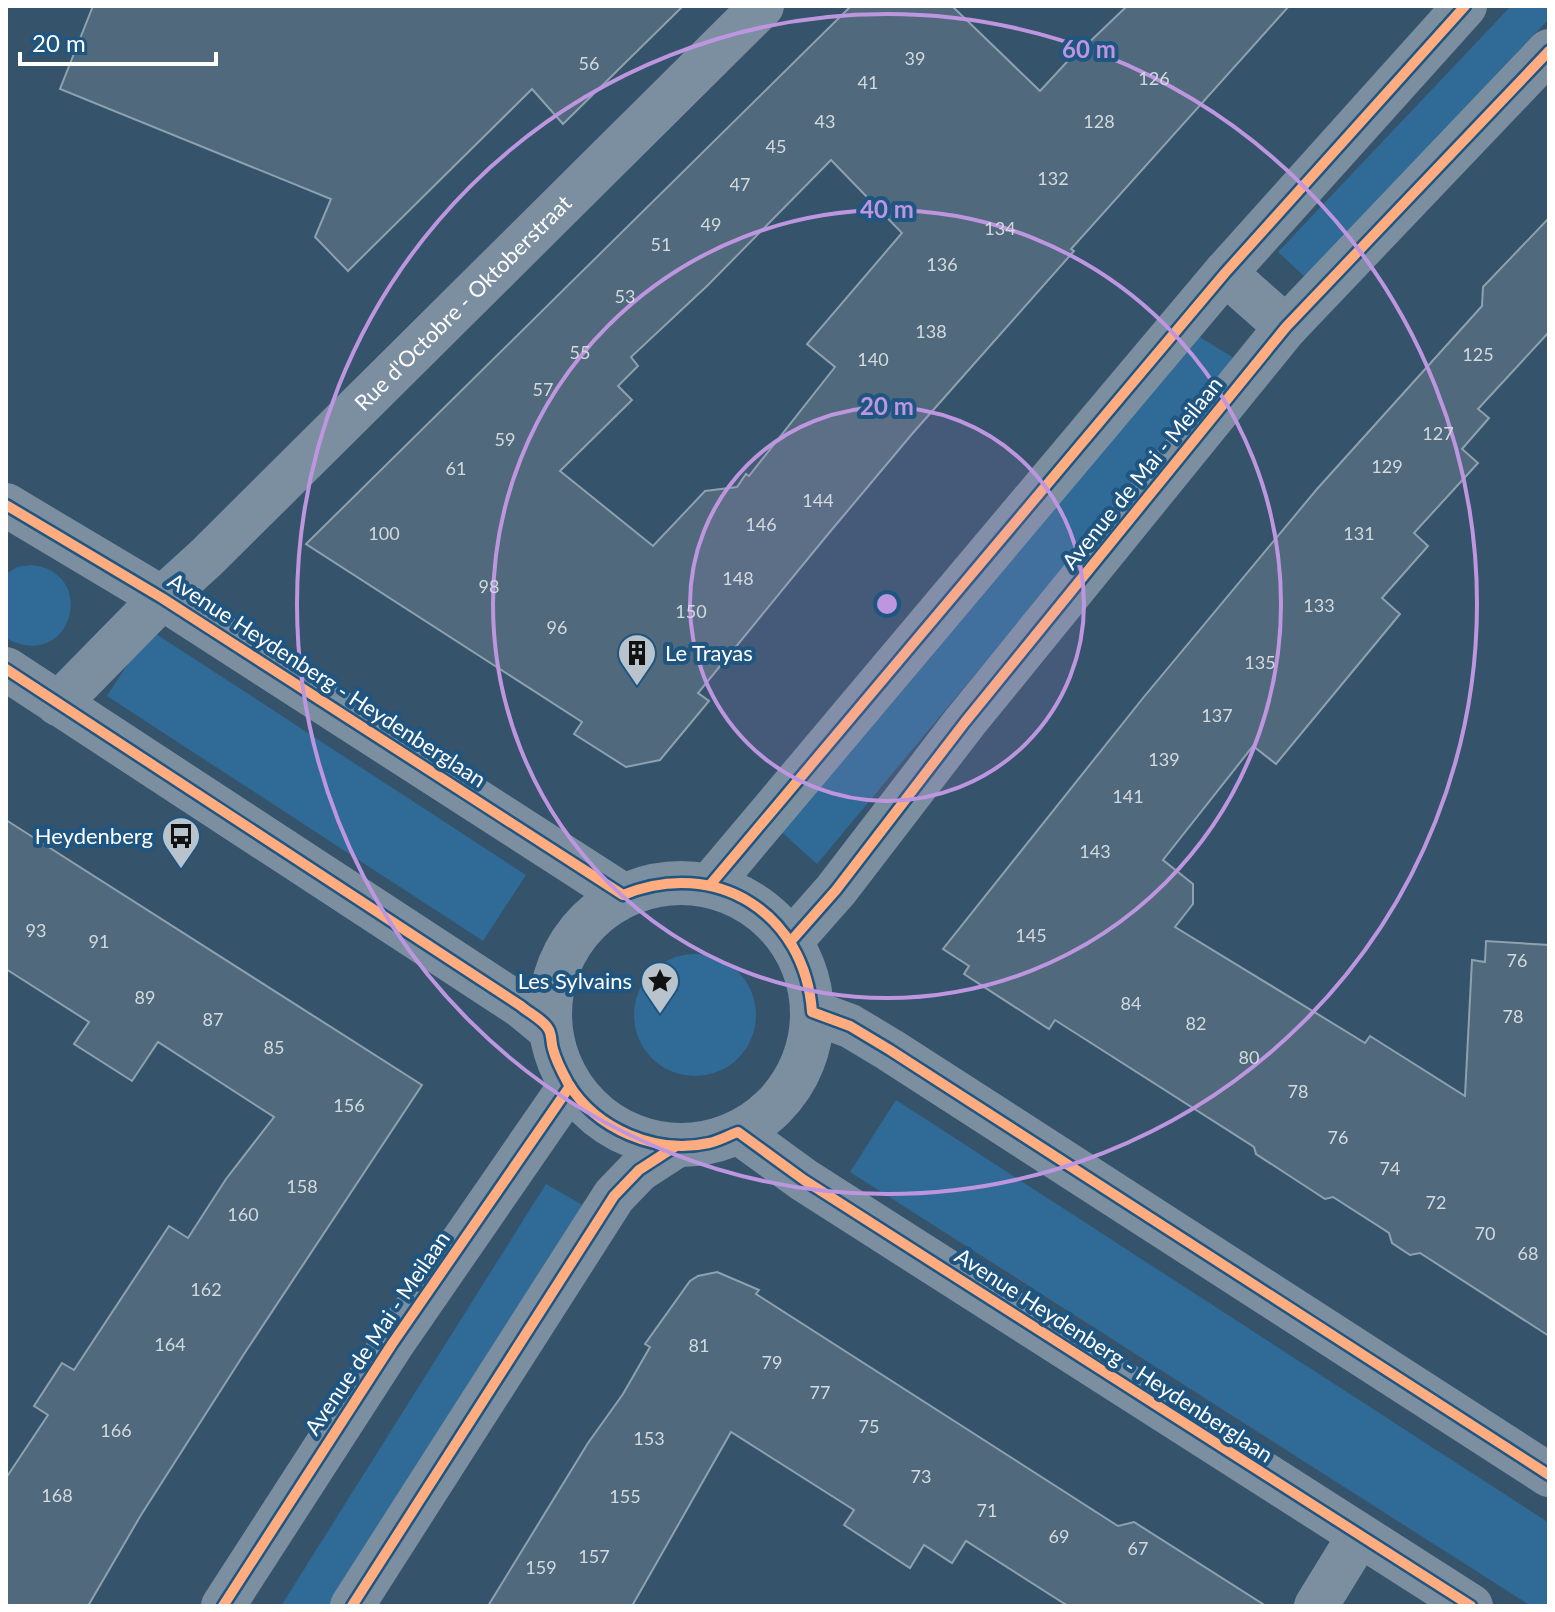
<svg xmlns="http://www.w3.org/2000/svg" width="1555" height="1612" viewBox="0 0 1555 1612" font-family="Lato,sans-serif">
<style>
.green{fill:#306a96}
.building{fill:#50697c;stroke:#8ea1af;stroke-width:2;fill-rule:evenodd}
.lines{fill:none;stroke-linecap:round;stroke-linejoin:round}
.minor{stroke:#7b8fa1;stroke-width:44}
.tertiary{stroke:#7b8fa1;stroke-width:44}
.cycleway-casing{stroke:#1f5581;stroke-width:15}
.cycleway{stroke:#ffac80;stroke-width:10}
.ring{fill:none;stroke:#bd96df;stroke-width:4}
.labels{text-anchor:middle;stroke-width:8;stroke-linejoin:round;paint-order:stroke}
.number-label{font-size:18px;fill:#d3dade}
.street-label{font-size:22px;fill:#fff;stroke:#1f5581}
.poi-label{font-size:22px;fill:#fff;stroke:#1f5581;text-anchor:end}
.centre{fill:#bd96df;stroke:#1f5581;stroke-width:4}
.ring-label{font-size:24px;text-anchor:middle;font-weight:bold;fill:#bd96df;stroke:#1f5581;stroke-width:8;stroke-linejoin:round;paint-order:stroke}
</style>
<rect width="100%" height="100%" fill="#35536b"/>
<g class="green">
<polygon points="1511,6 1549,6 1549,19 1305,277 1278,252"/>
<polygon points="1198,336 1237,360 817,864 776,827"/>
<path d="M 31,565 C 100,572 71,674 6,638 L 6,574 L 17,567 Z"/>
<polygon points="150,630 526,875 483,941 107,696"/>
<circle cx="695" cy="1015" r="61"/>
<polygon points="896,1100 1549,1523 1549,1606 1531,1606 850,1172"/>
<polygon points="546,1184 586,1207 331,1606 281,1606"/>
</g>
<g class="building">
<polygon points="93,6 683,6 563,124 532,89 348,271 315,237 331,199 60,89"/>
<path d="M 851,6 L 952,6 L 1040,91 L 1077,51 L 1078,53 L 1127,6 L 1289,6 L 1071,249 L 1074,251 L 912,434 L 824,539 L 698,693 L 709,701 L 660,760 L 626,767 L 574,734 L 582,722 L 306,544 ZM 831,160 L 902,233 L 807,344 L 835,367 L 749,476 L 746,474 L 737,487 L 705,491 L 653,546 L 560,471 L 632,400 L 618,386 L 638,366 L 631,357 L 708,285 Z"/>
<polygon points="1549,218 1549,332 1478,409 1489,418 1462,449 1478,463 1414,533 1428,546 1382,598 1400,614 1276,764 1253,746 1163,860 1193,884 1193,904 1175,927 1365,1043 1370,1036 1465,1096 1472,960 1485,962 1486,941 1549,945 1549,1336 1420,1253 1410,1255 1392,1243 1389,1233 1333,1197 1325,1199 1256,1154 1254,1147 1055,1020 1049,1029 964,974 969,966 943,949 1143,698 1317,489 1482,306 1483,287"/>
<polygon points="6,820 422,1085 244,1354 141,1515 88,1606 6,1606 6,1478 48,1415 34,1406 62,1363 74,1370 169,1226 188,1238 226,1179 274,1117 158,1042 132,1081 74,1044 89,1022 6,969"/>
<polygon points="717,1272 759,1290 756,1294 1118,1526 1134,1522 1266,1606 1068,1606 966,1541 952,1563 924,1545 910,1568 844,1525 854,1510 731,1432 632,1606 488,1606 588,1443 623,1394 650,1347 645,1344 690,1281 698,1276"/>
</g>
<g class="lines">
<g class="minor">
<polyline points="1225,273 1286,327"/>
<polyline points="6,505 162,598 623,895"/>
<polyline points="6,669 521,1006 549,1029"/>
<path id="s1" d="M 58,704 L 162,598 L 206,558 L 762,6"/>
<polyline points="812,1012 850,1026 890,1050 1549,1475"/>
<polyline points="738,1132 804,1180 1471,1606"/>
<polyline points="1316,1606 1359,1536"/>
</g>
<g class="tertiary">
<circle cx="681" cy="1014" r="131"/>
<polyline points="710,885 1225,273 1465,6"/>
<polyline points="791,941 836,890 965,722 1286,327 1549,51"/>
<polyline points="223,1606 392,1344 570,1086"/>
<polyline points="352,1606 614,1196 639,1170 676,1146"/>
</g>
<g class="cycleway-casing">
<g id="cycleway">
<path d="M 6,505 L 162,598 L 623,895 C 716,857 805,913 812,1012 L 850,1026 L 890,1050 L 1549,1475"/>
<path d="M 6,669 L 521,1006 C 529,1013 545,1021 549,1030 C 552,1036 551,1043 553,1049 C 556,1061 562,1072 568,1083 C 596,1129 656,1155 709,1143 C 719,1141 729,1135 738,1132 L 804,1180 L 1471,1606"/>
<polyline points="710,885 1225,273 1465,6"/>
<polyline points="791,941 836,890 965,722 1286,327 1549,51"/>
<polyline points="223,1606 392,1344 570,1086"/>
<polyline points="352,1606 614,1196 639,1170 676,1146"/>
</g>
</g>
<use href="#cycleway" class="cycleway"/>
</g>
<circle cx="887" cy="604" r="197" fill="#bd96df" fill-opacity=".12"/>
<g class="ring">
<circle cx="887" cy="604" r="197"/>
<circle cx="887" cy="604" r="394"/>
<circle cx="887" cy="604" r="590"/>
</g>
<defs>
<g id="building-pin" transform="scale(2)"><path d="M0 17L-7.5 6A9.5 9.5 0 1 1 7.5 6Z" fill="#b8c3cb" stroke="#1f5581"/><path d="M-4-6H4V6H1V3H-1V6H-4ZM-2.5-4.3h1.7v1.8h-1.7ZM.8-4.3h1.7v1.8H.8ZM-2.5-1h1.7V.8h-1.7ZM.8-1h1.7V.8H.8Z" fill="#111"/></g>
<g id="bus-pin" transform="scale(2)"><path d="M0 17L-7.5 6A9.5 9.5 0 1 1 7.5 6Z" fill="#b8c3cb" stroke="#1f5581"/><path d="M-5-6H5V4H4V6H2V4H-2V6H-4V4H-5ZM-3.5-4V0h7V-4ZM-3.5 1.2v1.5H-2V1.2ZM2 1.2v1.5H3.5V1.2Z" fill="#111"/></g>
<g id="sight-pin" transform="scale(2)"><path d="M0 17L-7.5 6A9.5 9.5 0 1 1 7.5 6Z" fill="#b8c3cb" stroke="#1f5581"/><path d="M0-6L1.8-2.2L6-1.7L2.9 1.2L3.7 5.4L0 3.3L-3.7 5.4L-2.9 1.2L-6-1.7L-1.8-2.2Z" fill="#111"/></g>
</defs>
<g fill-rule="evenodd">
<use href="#building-pin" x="637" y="653"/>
<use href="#bus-pin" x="181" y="836"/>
<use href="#sight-pin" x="660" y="981"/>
</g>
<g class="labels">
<g class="number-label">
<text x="915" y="65">39</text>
<text x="589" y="70">56</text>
<text x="1154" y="85">126</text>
<text x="868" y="89">41</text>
<text x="825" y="128">43</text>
<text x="1099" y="128">128</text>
<text x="776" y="153">45</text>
<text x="1053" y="185">132</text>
<text x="740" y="191">47</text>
<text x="711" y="231">49</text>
<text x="1000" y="235">134</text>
<text x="661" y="251">51</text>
<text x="942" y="271">136</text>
<text x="625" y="303">53</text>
<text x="931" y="338">138</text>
<text x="580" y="359">55</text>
<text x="1478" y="361">125</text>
<text x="873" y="366">140</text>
<text x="543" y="396">57</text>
<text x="1438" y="440">127</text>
<text x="505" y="446">59</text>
<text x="1387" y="473">129</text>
<text x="456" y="475">61</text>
<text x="818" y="507">144</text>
<text x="761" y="531">146</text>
<text x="384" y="540">100</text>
<text x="1359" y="540">131</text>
<text x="738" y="585">148</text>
<text x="489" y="593">98</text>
<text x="1319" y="612">133</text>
<text x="691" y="618">150</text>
<text x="557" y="634">96</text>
<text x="1260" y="669">135</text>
<text x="1217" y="722">137</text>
<text x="1164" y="766">139</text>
<text x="1128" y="803">141</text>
<text x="1095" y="858">143</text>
<text x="36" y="937">93</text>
<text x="1031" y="942">145</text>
<text x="99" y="948">91</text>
<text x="1517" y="967">76</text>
<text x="145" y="1004">89</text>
<text x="1131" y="1010">84</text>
<text x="1513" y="1023">78</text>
<text x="213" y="1026">87</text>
<text x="1196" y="1030">82</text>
<text x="274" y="1054">85</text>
<text x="1249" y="1064">80</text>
<text x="1298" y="1098">78</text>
<text x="349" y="1112">156</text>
<text x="1338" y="1144">76</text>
<text x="1390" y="1175">74</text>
<text x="302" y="1193">158</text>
<text x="1436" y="1209">72</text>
<text x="243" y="1221">160</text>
<text x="1485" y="1240">70</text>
<text x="1528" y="1260">68</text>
<text x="206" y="1296">162</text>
<text x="170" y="1351">164</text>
<text x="699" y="1352">81</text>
<text x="772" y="1369">79</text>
<text x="820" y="1399">77</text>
<text x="869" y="1433">75</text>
<text x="116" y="1437">166</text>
<text x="649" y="1445">153</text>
<text x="921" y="1483">73</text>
<text x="57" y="1502">168</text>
<text x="625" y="1503">155</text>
<text x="987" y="1517">71</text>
<text x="1059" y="1543">69</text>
<text x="1138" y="1555">67</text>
<text x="594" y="1563">157</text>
<text x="541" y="1574">159</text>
</g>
<g class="street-label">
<text dy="8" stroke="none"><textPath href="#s1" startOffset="570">Rue d'Octobre - Oktoberstraat</textPath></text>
<text transform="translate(1142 473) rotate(-51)" y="8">Avenue de Mai - Meilaan</text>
<text transform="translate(327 680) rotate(33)" y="8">Avenue Heydenberg - Heydenberglaan</text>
<text transform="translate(377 1333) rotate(-56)" y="8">Avenue de Mai - Meilaan</text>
<text transform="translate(1114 1355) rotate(33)" y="8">Avenue Heydenberg - Heydenberglaan</text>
</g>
<g class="poi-label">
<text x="665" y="661" text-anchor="start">Le Trayas</text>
<text x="153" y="844">Heydenberg</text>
<text x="632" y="989">Les Sylvains</text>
</g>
</g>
<circle cx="887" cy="604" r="12" class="centre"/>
<g class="ring-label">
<text x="1089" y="58">60 m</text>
<text x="887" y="218">40 m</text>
<text x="887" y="415">20 m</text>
</g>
<rect width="1555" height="1612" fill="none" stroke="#ffffff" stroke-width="16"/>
<path d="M20 52v12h196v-12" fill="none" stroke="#ffffff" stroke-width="4"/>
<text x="32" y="52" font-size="24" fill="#ffffff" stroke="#1f5581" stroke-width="6" paint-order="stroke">20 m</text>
</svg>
